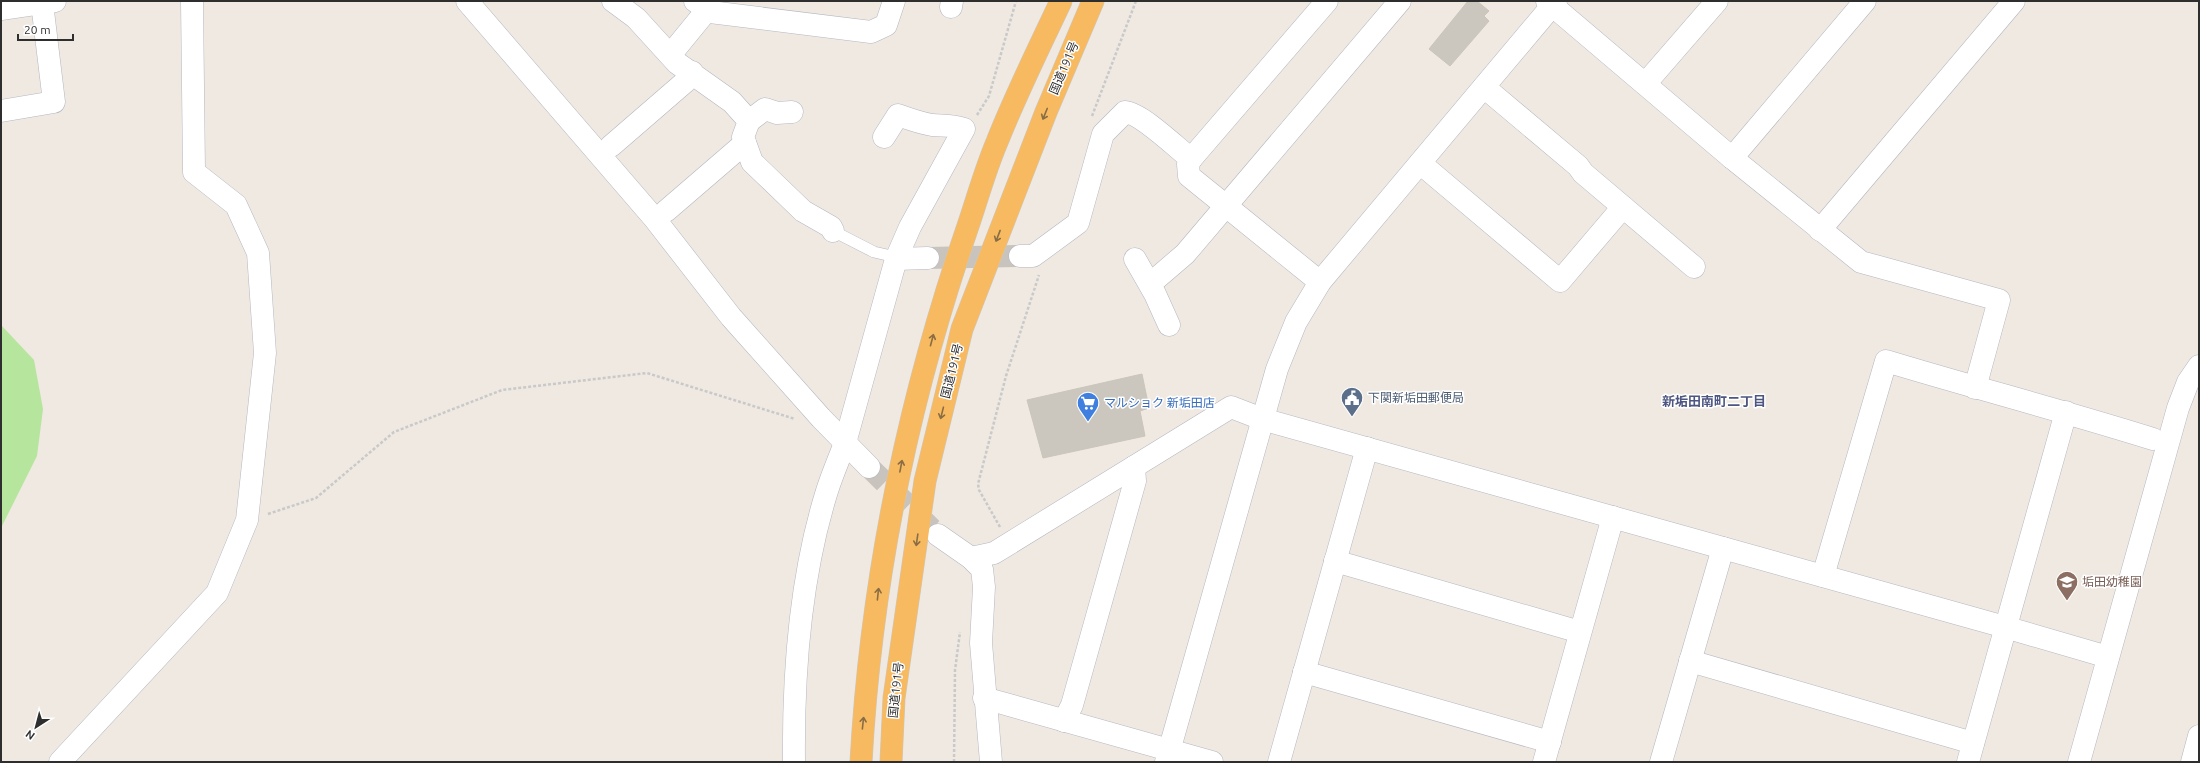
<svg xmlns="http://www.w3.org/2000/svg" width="2200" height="763" viewBox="0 0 2200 763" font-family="Ubuntu,'Noto Sans JP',sans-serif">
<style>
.green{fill:#b6e59e}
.building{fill:#cbc7bf;stroke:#cbc5ba}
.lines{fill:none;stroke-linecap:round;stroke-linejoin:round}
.minor-tunnel{stroke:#c8c4bd;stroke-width:22;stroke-dasharray:22 11;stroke-linecap:butt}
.tertiary-tunnel{stroke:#c8c4bd;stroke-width:22;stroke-dasharray:22 11;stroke-linecap:butt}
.service-casing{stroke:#b4b7c1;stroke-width:12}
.minor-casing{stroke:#b4b7c1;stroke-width:23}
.tertiary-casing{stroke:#b4b7c1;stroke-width:23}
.trunk-casing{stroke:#c9c9c9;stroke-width:23}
.path{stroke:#c9c9c9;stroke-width:2.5;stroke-dasharray:3 2;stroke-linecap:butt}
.service{stroke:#fff;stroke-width:11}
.minor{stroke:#fff;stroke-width:22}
.tertiary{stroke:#fff;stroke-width:22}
.trunk{stroke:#f8ba60;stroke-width:22}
.oneway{stroke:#896d44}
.labels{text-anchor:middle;stroke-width:3;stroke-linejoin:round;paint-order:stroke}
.street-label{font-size:12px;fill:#2e2e2e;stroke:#fff}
.service-label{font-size:12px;fill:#4e5e75;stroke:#fff;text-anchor:start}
.shop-label{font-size:12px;fill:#366cbe;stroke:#fff;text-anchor:start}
.education-label{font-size:12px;fill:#785e54;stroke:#fff;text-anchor:start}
.neighbourhood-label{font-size:13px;font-weight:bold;fill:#4d5680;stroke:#fff}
</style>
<rect width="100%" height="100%" fill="#efe9e1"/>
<polygon class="green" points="1,325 34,360 43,409 37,456 1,528"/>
<g class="building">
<polygon points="1468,1 1477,1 1489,11 1484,16 1489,21 1450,66 1429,49"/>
<polygon points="1142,374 1149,408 1140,411 1145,436 1043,458 1027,400"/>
</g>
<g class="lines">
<polyline class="minor-tunnel" points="928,258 1020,256"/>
<polyline class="tertiary-tunnel" points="869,467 938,535"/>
<g class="service-casing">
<polyline id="service" points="833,231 874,252 887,255"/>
</g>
<g class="minor-casing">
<g id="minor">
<polyline points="613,1 636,18 677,63 732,102 749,121 743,137 752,162 803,211 831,227 833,231"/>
<polyline points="695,1 710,12 871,32 886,25 894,1"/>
<polyline points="1547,1 1732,158 1861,262 1999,300 1975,388"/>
<polyline points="951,7 952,1"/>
<polyline points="1,9 55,1"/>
<polyline points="671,54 707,10"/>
<polyline points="1645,84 1717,1"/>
<polyline points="1484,87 1578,166 1583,173 1694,267"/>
<polyline points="1,111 54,102 42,3"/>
<polyline points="749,121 765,109 777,113 792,112"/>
<polyline points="611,146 685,82 692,72"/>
<polyline points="1732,158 1865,1"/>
<polyline points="1191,159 1327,1"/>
<polyline points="1420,163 1560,281 1623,207"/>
<polyline points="666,211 745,143"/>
<polyline points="1820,230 2014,1"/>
<path d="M 1020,256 L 1033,256 L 1078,223 L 1103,134 L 1125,112 C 1141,113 1177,148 1191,159 L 1188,164 L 1189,176 L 1320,282"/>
<polyline points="896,259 928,258"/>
<polyline points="1135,259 1155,294 1169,325"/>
<polyline points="1150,284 1185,254 1400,1"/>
<path d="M 845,443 L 896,259 L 910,227 L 964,129 C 952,125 945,126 932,125 C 920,123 909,119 898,115 L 884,137"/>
<polyline points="1335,561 1580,632"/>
<path d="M 1823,576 L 1886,361 C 1975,388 2064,411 2153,439"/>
<polyline points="1690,661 1973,743"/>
<polyline points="1304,672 1550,742"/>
<polyline points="984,698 1212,762"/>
<polyline points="1064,721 1072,705 1135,481 1134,467"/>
<polyline points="60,762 217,593 247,520 265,353 258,253 236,205 194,172 192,1"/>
<polyline points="1279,762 1367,448"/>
<polyline points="1544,762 1613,517"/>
<polyline points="1661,762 1723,548"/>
<polyline points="1968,762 2066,412"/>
<polyline points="2192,762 2199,736"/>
</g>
</g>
<g class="tertiary-casing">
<g id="tertiary">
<polyline points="467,1 654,218 731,317 821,418 869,467"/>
<polyline points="938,535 971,558 982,569 984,587 981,643 991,762"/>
<polyline points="971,558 994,553 1231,407 1262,419 2005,627 2108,657"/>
<path d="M 794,762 C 793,673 800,577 827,491 C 832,475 839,459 845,443"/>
<polyline points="1166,762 1277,369 1296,322 1320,282 1556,1"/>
<polyline points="2079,762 2178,408 2188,382 2199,366"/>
</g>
</g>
<g class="trunk-casing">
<g id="trunk">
<path d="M 861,762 C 871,580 908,401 967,229 C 977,200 985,170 997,142 C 1016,94 1039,48 1061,1"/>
<polyline points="891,762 894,698 925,481 962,329 1046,112 1093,1"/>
</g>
</g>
<g class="path">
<polyline points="977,115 989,96 1016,1"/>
<polyline points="1092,116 1136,1"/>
<polyline points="268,514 316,498 394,432 502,390 647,373 795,419"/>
<polyline points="1000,527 979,490 978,484 1006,376 1039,275"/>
<polyline points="954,762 955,670 960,632"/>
</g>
<use href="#service" class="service"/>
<use href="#minor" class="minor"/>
<use href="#tertiary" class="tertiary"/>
<use href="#trunk" class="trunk"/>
</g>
<defs><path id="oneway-shaft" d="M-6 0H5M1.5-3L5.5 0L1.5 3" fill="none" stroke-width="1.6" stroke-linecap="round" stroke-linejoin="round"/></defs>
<g class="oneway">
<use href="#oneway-shaft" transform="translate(1045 114) rotate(112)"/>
<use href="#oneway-shaft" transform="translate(998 236) rotate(111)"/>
<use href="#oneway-shaft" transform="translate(932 340) rotate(-75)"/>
<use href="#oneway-shaft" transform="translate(942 413) rotate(104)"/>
<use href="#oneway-shaft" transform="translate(901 466) rotate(-79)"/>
<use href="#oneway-shaft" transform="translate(917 540) rotate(98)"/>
<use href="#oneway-shaft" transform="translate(878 594) rotate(-84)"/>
<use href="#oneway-shaft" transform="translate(863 723) rotate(-84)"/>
</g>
<defs>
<g id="civic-pin" transform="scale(1.15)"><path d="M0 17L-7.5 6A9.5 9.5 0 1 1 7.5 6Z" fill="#5c6f8a" stroke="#fff"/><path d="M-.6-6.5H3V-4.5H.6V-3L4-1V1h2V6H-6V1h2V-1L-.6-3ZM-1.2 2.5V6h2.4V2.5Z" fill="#fff"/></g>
<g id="supermarket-pin" transform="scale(1.15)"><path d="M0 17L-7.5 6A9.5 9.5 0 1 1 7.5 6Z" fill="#3f7fe0" stroke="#fff"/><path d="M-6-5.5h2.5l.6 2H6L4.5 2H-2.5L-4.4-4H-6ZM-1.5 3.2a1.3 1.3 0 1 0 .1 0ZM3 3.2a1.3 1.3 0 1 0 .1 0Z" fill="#fff"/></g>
<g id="school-pin" transform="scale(1.15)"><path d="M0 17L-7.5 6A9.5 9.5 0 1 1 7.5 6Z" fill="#8d6e63" stroke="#fff"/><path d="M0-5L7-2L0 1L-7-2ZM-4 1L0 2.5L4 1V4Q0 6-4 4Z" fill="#fff"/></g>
</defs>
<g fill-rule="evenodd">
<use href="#civic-pin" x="1352" y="398"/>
<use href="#supermarket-pin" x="1088" y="403"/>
<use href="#school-pin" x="2067" y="582"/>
</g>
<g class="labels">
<g class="street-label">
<text transform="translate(1064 68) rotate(-67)" y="4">国道191号</text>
<text transform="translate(952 371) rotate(-76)" y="4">国道191号</text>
<text transform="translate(896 690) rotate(-84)" y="4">国道191号</text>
</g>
<g class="service-label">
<text x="1368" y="402">下関新垢田郵便局</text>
</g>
<g class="shop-label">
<text x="1104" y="407">マルショク 新垢田店</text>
</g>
<g class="education-label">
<text x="2082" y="586">垢田幼稚園</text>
</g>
<g class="neighbourhood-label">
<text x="1714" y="406">新垢田南町二丁目</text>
</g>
</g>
<rect width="2200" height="763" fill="none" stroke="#2e2e2e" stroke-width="4"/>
<g transform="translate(36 727) rotate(216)" stroke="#ffffff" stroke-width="3" paint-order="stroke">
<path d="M0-3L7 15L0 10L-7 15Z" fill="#2e2e2e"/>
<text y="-6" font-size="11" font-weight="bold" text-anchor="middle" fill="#2e2e2e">N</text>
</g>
<path d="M18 34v6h55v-6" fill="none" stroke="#2e2e2e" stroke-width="2"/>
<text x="24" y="34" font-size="12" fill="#2e2e2e" stroke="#ffffff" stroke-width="3" paint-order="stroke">20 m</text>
</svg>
